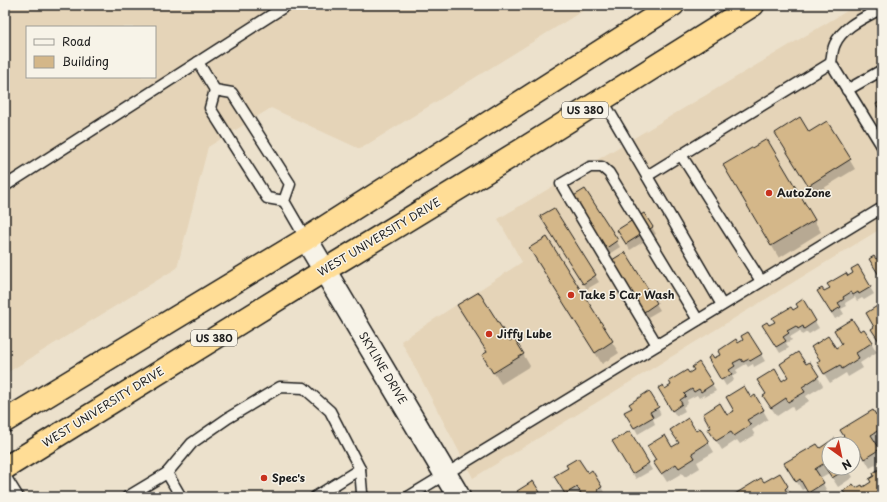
<svg xmlns="http://www.w3.org/2000/svg" width="887" height="502" viewBox="0 0 887 502" font-family="'Playpen Sans',sans-serif">
<style>
.built{fill:#e5d4b8;fill-rule:evenodd}
.shadow{fill:#0003}
.building{fill:#d4b789;stroke:#1c1c1c}
.lines{fill:none;stroke-linecap:round;stroke-linejoin:round}
.service-casing{stroke:#1c1c1c;stroke-width:13}
.tertiary-casing{stroke:#1c1c1c;stroke-width:25}
.trunk-casing{stroke:#1c1c1c;stroke-width:25}
.service{stroke:#f7f3e8;stroke-width:10}
.tertiary{stroke:#f7f3e8;stroke-width:22}
.trunk{stroke:#ffdd96;stroke-width:22}
.poi-dot{fill:#c8321e;stroke:#f7f3e8;stroke-width:1.5}
.labels{text-anchor:middle;stroke-width:3;stroke-linejoin:round;paint-order:stroke}
.shield{fill:#f7f3e8;stroke:#5e5c59;stroke-width:1}
.shield-label{font-size:10px;font-weight:bold;fill:#1c1c1c}
.poi-label{font-size:11px;font-weight:bold;fill:#1c1c1c;stroke:#f7f3e8;text-anchor:start}
.street-label{font-size:11px;fill:#1c1c1c;stroke:#f7f3e8}
</style>
<rect width="100%" height="100%" fill="#ece1cc"/>
<filter id="ink" filterUnits="userSpaceOnUse"><feTurbulence type="fractalNoise" baseFrequency=".025" numOctaves="2"/><feDisplacementMap in="SourceGraphic" scale="8" xChannelSelector="R" yChannelSelector="G"/><feConvolveMatrix kernelMatrix="1 2 1 2 8 2 1 2 1" color-interpolation-filters="sRGB"/></filter>
<g filter="url(#ink)">
<g class="built">
<path d="M 5,5 L 592,5 L 360,149 L 271,108 L 208,147 L 177,268 L 5,374 ZM 27,27 L 155,27 L 155,77 L 27,77 Z"/>
<polygon points="857,5 882,5 882,228 473,478 401,341 522,262 498,219"/>
</g>
<g class="shadow">
<polygon points="827,122 855,169 814,194 781,142 809,133"/>
<polygon points="767,141 821,232 779,258 724,166"/>
<polygon points="585,190 620,247 609,254 577,203"/>
<polygon points="554,209 599,282 587,289 545,223"/>
<polygon points="644,214 656,234 630,250 618,230"/>
<polygon points="624,253 660,310 648,317 613,260"/>
<polygon points="537,260 612,342 619,353 602,364"/>
<polygon points="857,266 874,294 864,300 862,298 857,301 855,297 845,303 847,306 841,309 844,314 835,319 818,291 824,293 854,273"/>
<polygon points="802,301 819,328 809,334 807,332 802,335 800,331 790,337 792,340 786,343 789,348 780,353 763,326 768,327 799,307"/>
<polygon points="882,304 882,345 873,329 875,327"/>
<polygon points="863,330 877,352 860,363 863,368 848,377 846,373 830,383 823,372 821,361 812,347 836,349"/>
<polygon points="748,333 765,361 754,367 753,364 748,367 746,364 736,370 738,373 732,376 734,380 726,386 709,358 714,360 745,340"/>
<polygon points="509,343 523,354 530,366 501,384 490,367"/>
<polygon points="699,364 716,391 705,397 704,395 699,398 697,395 687,400 688,403 683,407 685,411 676,416 660,389 665,390 696,371"/>
<polygon points="806,366 818,377 823,386 806,396 809,401 794,411 792,406 777,416 769,405 782,382"/>
<polygon points="649,393 661,414 653,419 655,424 638,434 626,412 633,408"/>
<polygon points="751,399 763,410 768,419 752,430 755,435 740,444 737,440 722,450 715,439 727,416"/>
<polygon points="882,412 882,441 876,445 882,455 882,461 870,468 862,454 858,457 853,449 853,444 850,444 875,416"/>
<polygon points="700,429 714,452 697,462 700,468 685,477 682,473 667,482 660,471 672,449"/>
<polygon points="629,432 652,470 636,479 614,441"/>
<polygon points="835,440 838,444 829,444 829,468 847,468 853,477 838,487 829,473 820,478 828,493 821,497 812,497 806,488 802,490 791,473 819,449"/>
<polygon points="592,472 607,497 568,497 556,477 587,474"/>
<polygon points="780,474 793,496 791,497 732,497 764,484"/>
</g>
<g class="building">
<polygon points="882,100 882,113 876,104"/>
<polygon points="800,117 809,132 827,121 851,159 808,186 775,133"/>
<polygon points="767,139 815,220 771,246 723,165"/>
<polygon points="585,189 618,240 605,249 572,197"/>
<polygon points="554,208 596,275 583,284 540,216"/>
<polygon points="644,213 653,227 626,244 617,230"/>
<polygon points="547,237 613,341 595,353 529,248"/>
<polygon points="882,250 882,280 869,259 874,256 876,259 882,256 879,252"/>
<polygon points="625,252 657,303 644,312 612,260"/>
<polygon points="858,265 871,287 859,294 858,292 853,295 851,292 843,297 844,299 838,303 841,307 831,313 817,291 822,288 824,291 830,288 827,284 846,273 848,276 853,273 851,269"/>
<polygon points="479,292 510,341 514,338 524,354 493,373 482,355 487,352 457,305"/>
<polygon points="803,299 816,321 804,329 803,326 798,329 796,326 787,331 789,333 783,337 786,341 776,347 762,325 767,322 769,325 775,322 772,318 791,307 793,310 798,307 796,304"/>
<polygon points="882,303 882,338 879,341 871,329 874,327 866,313"/>
<polygon points="852,319 860,331 864,329 873,342 856,353 859,358 842,369 840,365 824,374 817,362 820,360 811,347 828,336 836,348 842,344 834,330"/>
<polygon points="748,332 762,354 750,361 749,359 743,362 741,359 733,363 735,366 729,370 732,374 721,380 708,358 712,355 714,358 720,355 718,351 736,339 738,343 743,340 741,336"/>
<polygon points="798,352 806,364 810,362 819,376 802,387 805,392 788,402 786,398 771,408 763,396 766,394 757,380 775,369 782,381 788,377 780,364"/>
<polygon points="699,362 713,384 701,392 699,389 694,392 692,389 684,394 686,396 680,400 682,404 672,411 658,388 663,385 665,389 671,385 669,381 687,370 689,373 694,370 692,367"/>
<polygon points="744,386 751,398 755,395 764,410 747,420 751,425 734,436 731,432 716,441 708,429 711,428 703,414 720,403 727,415 734,411 726,397"/>
<polygon points="649,391 659,407 650,412 653,417 634,428 624,412 632,408 629,404"/>
<polygon points="873,410 876,415 882,411 882,435 879,430 871,435 880,449 864,459 856,445 853,447 853,444 849,444 840,430"/>
<polygon points="688,418 696,431 700,428 709,442 692,453 695,458 679,468 676,464 661,474 653,462 656,460 647,446 665,435 672,447 679,443 670,430"/>
<polygon points="630,431 649,463 632,474 612,441"/>
<polygon points="835,438 839,444 829,444 829,468 848,468 832,478 823,464 815,469 824,483 808,493 800,479 796,482 784,463 817,444 820,448"/>
<polygon points="578,458 588,473 592,470 602,487 597,490 601,497 574,497 581,493 577,487 565,494 554,476 568,468 566,465"/>
<polygon points="882,467 882,497 847,497 843,491 853,484 856,488 862,485 863,487 871,482 869,479 874,476 873,473"/>
<polygon points="780,473 788,486 785,489 790,497 730,497 761,478 764,482"/>
<polygon points="533,481 543,497 520,497 517,491"/>
</g>
<g class="lines">
<g class="service-casing">
<g id="service">
<polyline points="198,62 215,90 232,93 290,184 284,201 306,239"/>
<path d="M 831,63 C 832,57 832,50 835,44 C 843,26 866,17 882,8"/>
<polyline points="215,90 210,108 267,198 284,201"/>
<polyline points="847,90 882,70"/>
<polyline points="602,99 722,305"/>
<polyline points="681,155 831,63 882,146"/>
<polyline points="647,176 681,155 761,281"/>
<polyline points="5,186 287,5"/>
<polyline points="657,345 561,184 590,167 602,167 609,173 698,320"/>
<polyline points="167,473 192,443 228,418 280,387 304,388 330,411 360,469 362,493 364,497"/>
<polyline points="5,476 18,497"/>
<polyline points="127,497 167,473 181,497"/>
<polyline points="315,497 360,469"/>
<polyline points="408,497 882,208"/>
</g>
</g>
<g class="tertiary-casing">
<polyline id="tertiary" points="306,239 459,497"/>
</g>
<g class="trunk-casing">
<g id="trunk">
<polyline points="5,421 306,239 673,5"/>
<polyline points="5,468 325,270 533,143 753,5"/>
</g>
</g>
<use href="#service" class="service"/>
<use href="#tertiary" class="tertiary"/>
<use href="#trunk" class="trunk"/>
</g>
</g>
<g class="poi-dot">
<circle cx="769" cy="193" r="4"/>
<circle cx="571" cy="295" r="4"/>
<circle cx="489" cy="334" r="4"/>
<circle cx="264" cy="478" r="4"/>
</g>
<g class="labels">
<g class="shield">
<rect x="562" y="102" width="46" height="16" rx="3"/>
<rect x="191" y="330" width="46" height="16" rx="3"/>
</g>
<g class="shield-label">
<text x="585" y="114">US 380</text>
<text x="214" y="342">US 380</text>
</g>
<g class="poi-label">
<text x="777" y="197">AutoZone</text>
<text x="579" y="299">Take 5 Car Wash</text>
<text x="497" y="338">Jiffy Lube</text>
<text x="272" y="482">Spec's</text>
</g>
<g class="street-label">
<text transform="translate(379 237) rotate(-31)" y="4">WEST UNIVERSITY DRIVE</text>
<text transform="translate(383 368) rotate(59)" y="4">SKYLINE DRIVE</text>
<text transform="translate(103 407) rotate(-32)" y="4">WEST UNIVERSITY DRIVE</text>
</g>
</g>
<rect width="887" height="502" fill="none" stroke="#f7f3e8" stroke-width="20"/>
<rect x="10" y="10" width="867" height="482" fill="none" stroke="#1c1c1c" stroke-width="1.5" filter="url(#ink)"/>
<rect x="26" y="26" width="130" height="52" fill="#f7f3e8" stroke="#9f9d96"/>
<rect x="34" y="39" width="20" height="6" fill="#f7f3e8" stroke="#9f9d96"/>
<text x="62" y="46" font-size="12" fill="#1c1c1c">Road</text>
<rect x="34" y="56" width="20" height="12" fill="#d4b789" stroke="#9f9d96"/>
<text x="62" y="66" font-size="12" fill="#1c1c1c">Building</text>
<g transform="translate(841 456) rotate(147)"><circle r="19" fill="#f7f3e8" stroke="#9f9d96"/>
<path d="M0-3L7 15L0 10L-7 15Z" fill="#c8321e"/>
<text y="-6" font-size="11" font-weight="bold" text-anchor="middle" fill="#1c1c1c">N</text>
</g>
</svg>
